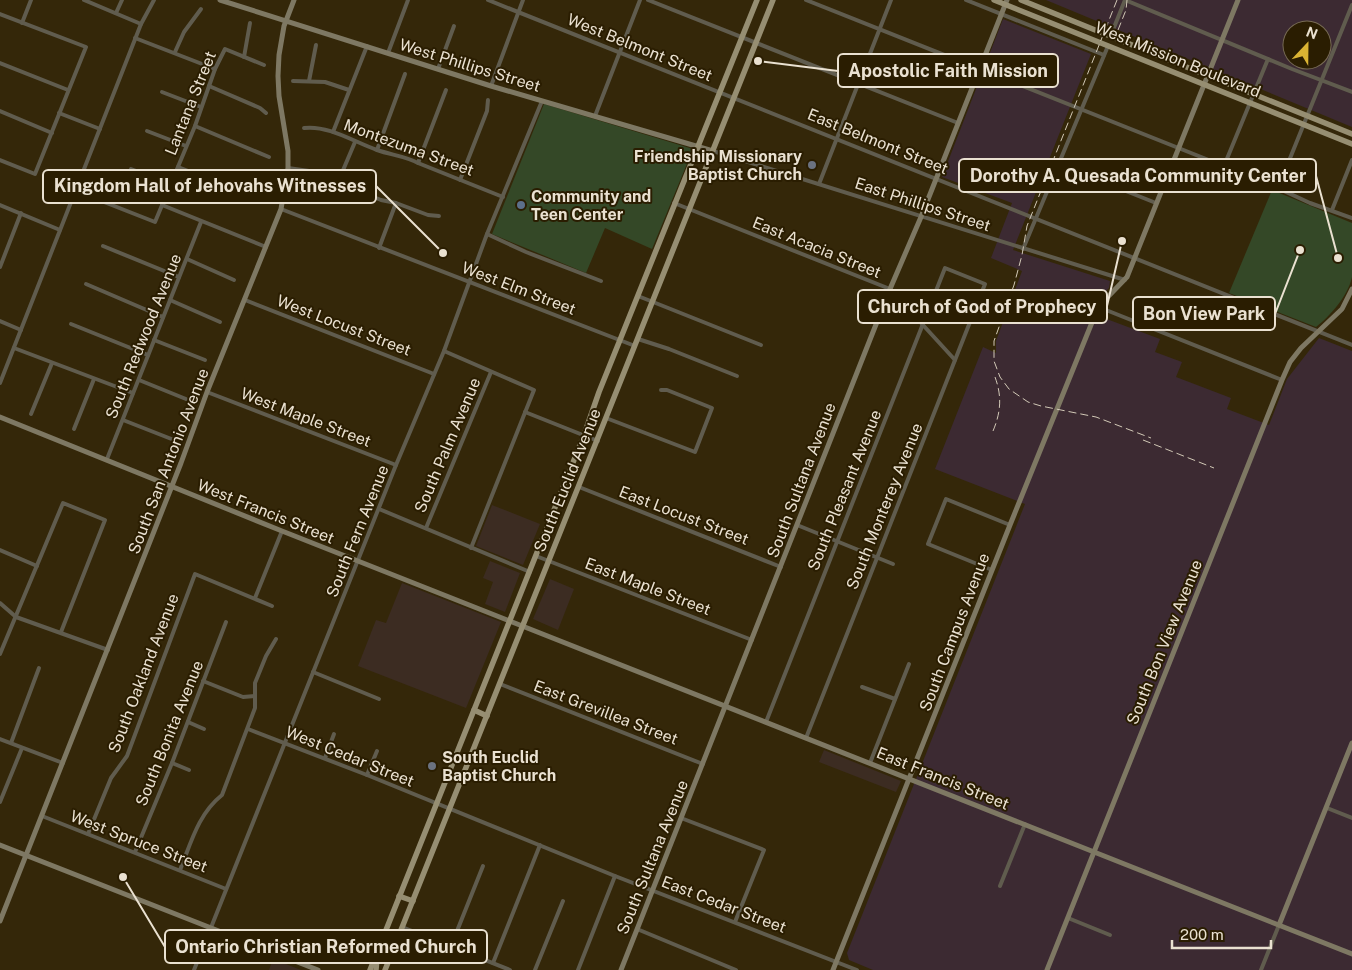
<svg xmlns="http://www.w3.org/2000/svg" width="1352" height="970" viewBox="0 0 1352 970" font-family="'Public Sans',sans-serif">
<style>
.commercial{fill:#3c2c22}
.industrial{fill:#3c2a32;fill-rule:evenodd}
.green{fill:#344827}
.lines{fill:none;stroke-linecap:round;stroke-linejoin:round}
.street{stroke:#605c4e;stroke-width:4}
.secondary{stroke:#7e7863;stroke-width:5}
.primary{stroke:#968e72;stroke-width:5.5}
.rail{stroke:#d2c9b7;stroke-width:1;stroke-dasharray:8 4;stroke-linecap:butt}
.worship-dot{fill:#6b7280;stroke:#2a1d01;stroke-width:2}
.service-dot{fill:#5c6f8a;stroke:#2a1d01;stroke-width:2}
.labels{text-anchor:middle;stroke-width:4;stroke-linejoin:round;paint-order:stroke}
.street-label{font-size:16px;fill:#eae1d1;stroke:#2a1d01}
.poi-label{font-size:16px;font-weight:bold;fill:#eae1d1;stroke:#2a1d01;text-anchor:start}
.leader{fill:none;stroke:#eae1d1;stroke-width:2}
.callout-dot{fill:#eae1d1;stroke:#2a1d01;stroke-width:2}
.callout{fill:#2a1d01;stroke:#eae1d1;stroke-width:2}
.callout-label{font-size:18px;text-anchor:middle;font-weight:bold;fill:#eae1d1}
</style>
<rect width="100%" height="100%" fill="#342709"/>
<g class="commercial">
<polygon points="492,505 540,524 523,565 476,546"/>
<polygon points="490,561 520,573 505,612 485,604 493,582 483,578"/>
<polygon points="550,579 574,589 558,630 533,619"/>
<polygon points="402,583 501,622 466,708 358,666 376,620 386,623"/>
<polygon points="824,750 901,781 896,792 819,762"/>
<polygon points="273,959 301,970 269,970"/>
</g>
<g class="industrial">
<path d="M 1046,0 L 1352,0 L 1352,127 ZM 1292,30 L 1322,30 L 1322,60 L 1292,60 Z"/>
<polygon points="1003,19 1091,54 1013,250 1110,281 1109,288 1091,306 1088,312 1160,339 1155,352 1182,362 1176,377 1231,398 1227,409 1269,425 1287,379 1319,338 1352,351 1352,970 873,970 849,960 847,953 1025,504 935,469 983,347 996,353 996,341 1022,271 991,258 1012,203 942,177"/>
</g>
<g class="green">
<polygon points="544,104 693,149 652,249 605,228 586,273 492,234"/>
<path d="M 1272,190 L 1352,223 C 1352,237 1352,265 1352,277 C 1348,296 1330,316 1316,327 L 1229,293 Z"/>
</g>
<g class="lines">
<g class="street">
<polyline points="84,0 141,24"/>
<polyline points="488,0 1352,345"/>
<polyline points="648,0 958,123"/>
<polyline points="806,0 1269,184 1310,203 1352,218"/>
<polyline points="966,0 1104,55"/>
<polyline points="1125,0 1292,69 1352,92"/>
<polyline points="116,13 122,0"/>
<polyline points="0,14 86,47 35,174 0,160"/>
<polyline points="22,23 31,0"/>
<polyline points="1111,35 1125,0"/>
<polyline points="135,38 215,69"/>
<polyline points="175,52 184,32 201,9"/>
<polyline points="388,53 408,0"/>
<polyline points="244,57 250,23"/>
<polyline points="0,63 68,90"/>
<polyline points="438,69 454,26"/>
<polyline points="293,81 325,82 349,90"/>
<polyline points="309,81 316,45"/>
<polyline points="209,86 260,108 266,113"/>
<polyline points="491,86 523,0"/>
<polyline points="162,92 201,107"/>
<polyline points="0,111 52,133"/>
<polyline points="59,113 100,129"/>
<polyline points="595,116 640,0"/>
<polyline points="195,126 269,157"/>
<path d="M 304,128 C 329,125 354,142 377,150 C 391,155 405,156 418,163 L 503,197"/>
<polyline points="147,131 186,146"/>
<polyline points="333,132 367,46"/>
<polyline points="377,150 405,74"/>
<polyline points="713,151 1125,280"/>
<polyline points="418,163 446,90"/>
<polyline points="1058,164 1156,203"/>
<polyline points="1224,166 1268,59"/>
<polyline points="178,167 267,202"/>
<polyline points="288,168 309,171 381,200 396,203 428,215 439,216"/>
<polyline points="131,169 170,184"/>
<polyline points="460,180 487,111 488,100"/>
<polyline points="338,182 355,142"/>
<polyline points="819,184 891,0"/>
<polyline points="1278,188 1352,5"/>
<polyline points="76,191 155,222 195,126 215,69 225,49 264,65"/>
<polyline points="674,203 890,289 955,360"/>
<polyline points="0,205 60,230"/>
<polyline points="162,205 266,247"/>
<polyline points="281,209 635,346"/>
<polyline points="1332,210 1352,160"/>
<polyline points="487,234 526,252 601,281"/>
<polyline points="103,246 179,277"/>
<polyline points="379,248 396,203"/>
<polyline points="1023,249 1108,46"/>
<polyline points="187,259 234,280"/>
<polyline points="0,267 21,213"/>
<polyline points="86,284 163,317"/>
<polyline points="638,296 761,345"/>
<polyline points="170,300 220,322"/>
<polyline points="245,300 434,374"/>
<polyline points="1100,305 1106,310 1282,380"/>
<polyline points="0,321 21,330"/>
<polyline points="71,324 148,355"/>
<polyline points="638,339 669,349 737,376"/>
<polyline points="154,340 205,360"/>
<polyline points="14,348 133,393"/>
<polyline points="444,351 534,390 471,548"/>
<polyline points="139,380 186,399"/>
<polyline points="0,383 141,24 154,0"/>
<polyline points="207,392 396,465"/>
<polyline points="525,412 598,441"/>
<polyline points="31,414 52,363"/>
<polyline points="606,418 695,452 712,408 667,390 661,390"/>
<polyline points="123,420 174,440"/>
<polyline points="74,429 94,379"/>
<polyline points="107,459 201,222"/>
<polyline points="579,487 781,567"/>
<polyline points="379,509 530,572"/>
<polyline points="797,525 893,564"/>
<polyline points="426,528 491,372"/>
<polyline points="0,550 37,566"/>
<polyline points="536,556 752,640"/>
<polyline points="992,570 928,544 946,499 1010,525"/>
<polyline points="255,598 282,531"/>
<polyline points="0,603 16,617 108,650"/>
<polyline points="0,654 63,503 105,520 61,632"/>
<polyline points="313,672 379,699"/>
<polyline points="203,681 243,697 255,696"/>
<polyline points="500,684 703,764"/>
<polyline points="862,687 895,699"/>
<polyline points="188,722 204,729"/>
<polyline points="766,722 945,268 985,284 806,738"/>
<polyline points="248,729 367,775 615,876 857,970"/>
<polyline points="0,739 63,763"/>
<polyline points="11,743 39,668"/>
<polyline points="325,758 334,734"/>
<polyline points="172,763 189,770"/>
<polyline points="870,763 909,664"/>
<polyline points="367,775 377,751"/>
<polyline points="0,802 22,748"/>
<polyline points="1327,808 1352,818"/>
<polyline points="42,816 226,889"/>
<polyline points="681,818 764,850 735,922"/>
<polyline points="88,834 111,778 127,756 195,574 272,606"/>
<polyline points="135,852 172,763 226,622"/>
<path d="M 180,870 C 191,843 198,814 222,795 L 255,708 L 255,683 L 266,656 L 276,639"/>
<polyline points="1000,886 1025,824"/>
<polyline points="1068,918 1110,935"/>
<polyline points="402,927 510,970"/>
<polyline points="637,929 736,970"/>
<polyline points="451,946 483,866"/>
<polyline points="493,963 540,845"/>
<polyline points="194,970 396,465 444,351 487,234 542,101"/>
<polyline points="535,970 563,901"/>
<polyline points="578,970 615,876"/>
<polyline points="1261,970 1279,925"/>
</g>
<g class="secondary">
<polyline points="220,0 491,86 713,151"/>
<polyline points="0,417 282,531 1352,954"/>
<polyline points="0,845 318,970"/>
<polyline points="0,921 181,463 207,392 281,209 288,168 288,151 279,96 278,76 279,55 284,26 294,0"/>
<polyline points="1279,925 1352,743"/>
<polyline points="621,970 890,289 921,217 1007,0"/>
<polyline points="833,970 1010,525 1095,315 1100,305 1127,277 1238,0"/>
<polyline points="1047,970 1282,380 1290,362 1301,348 1342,309 1352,289"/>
</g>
<g class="primary">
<polyline points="994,0 1352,144"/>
<polyline points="1021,0 1352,134"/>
<polyline points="474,710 487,716"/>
<polyline points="399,896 413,901"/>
<polyline points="370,970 584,435 599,392 757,0"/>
<polyline points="376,970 377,958"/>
<polyline points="385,970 773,0"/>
</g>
<g class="rail">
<polyline points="1117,0 1027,226 1022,255 1014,285 994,341 994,361 1000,377 1009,389 1028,402 1041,406 1096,417 1151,438"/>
<polyline points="1118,30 1126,10 1127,0"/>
<path d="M 993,431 C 1001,412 1002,396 995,377"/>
<polyline points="1143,440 1214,468"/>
</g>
</g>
<g class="worship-dot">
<circle cx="812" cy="165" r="5"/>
<circle cx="432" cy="766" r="5"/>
</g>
<circle class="service-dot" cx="521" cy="205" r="5"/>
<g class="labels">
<g class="street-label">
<text transform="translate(640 47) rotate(22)" y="6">West Belmont Street</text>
<text transform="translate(1178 59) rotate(22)" y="6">West Mission Boulevard</text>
<text transform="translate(470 65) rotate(17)" y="6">West Phillips Street</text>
<text transform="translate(190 103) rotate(-68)" y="6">Lantana Street</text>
<text transform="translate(878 141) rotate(22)" y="6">East Belmont Street</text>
<text transform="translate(409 147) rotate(20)" y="6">Montezuma Street</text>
<text transform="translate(923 204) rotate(18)" y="6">East Phillips Street</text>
<text transform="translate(817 247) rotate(22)" y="6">East Acacia Street</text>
<text transform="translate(519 288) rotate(21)" y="6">West Elm Street</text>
<text transform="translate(344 325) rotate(21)" y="6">West Locust Street</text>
<text transform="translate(143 336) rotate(-68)" y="6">South Redwood Avenue</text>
<text transform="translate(306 417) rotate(21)" y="6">West Maple Street</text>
<text transform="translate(447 445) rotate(-67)" y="6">South Palm Avenue</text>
<text transform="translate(168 461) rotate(-69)" y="6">South San Antonio Avenue</text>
<text transform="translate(567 480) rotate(-68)" y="6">South Euclid Avenue</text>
<text transform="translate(801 480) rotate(-69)" y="6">South Sultana Avenue</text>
<text transform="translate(844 490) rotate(-68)" y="6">South Pleasant Avenue</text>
<text transform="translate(884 506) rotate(-68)" y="6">South Monterey Avenue</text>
<text transform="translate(266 511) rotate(22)" y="6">West Francis Street</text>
<text transform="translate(684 515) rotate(21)" y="6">East Locust Street</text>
<text transform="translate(357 531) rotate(-68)" y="6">South Fern Avenue</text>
<text transform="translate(648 586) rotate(21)" y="6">East Maple Street</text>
<text transform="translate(954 632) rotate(-69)" y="6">South Campus Avenue</text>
<text transform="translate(1164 642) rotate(-68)" y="6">South Bon View Avenue</text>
<text transform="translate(143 673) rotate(-69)" y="6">South Oakland Avenue</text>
<text transform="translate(606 712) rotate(21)" y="6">East Grevillea Street</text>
<text transform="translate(169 733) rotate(-68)" y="6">South Bonita Avenue</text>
<text transform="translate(350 756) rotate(22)" y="6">West Cedar Street</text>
<text transform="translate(943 778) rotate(22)" y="6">East Francis Street</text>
<text transform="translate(139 841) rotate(21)" y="6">West Spruce Street</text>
<text transform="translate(652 857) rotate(-68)" y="6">South Sultana Avenue</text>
<text transform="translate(724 904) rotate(21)" y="6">East Cedar Street</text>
</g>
<g class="poi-label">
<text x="802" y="162" text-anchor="end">Friendship Missionary<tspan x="802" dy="18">Baptist Church</tspan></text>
<text x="531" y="202">Community and<tspan x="531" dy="18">Teen Center</tspan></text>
<text x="442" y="763">South Euclid<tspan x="442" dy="18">Baptist Church</tspan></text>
</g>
</g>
<path class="leader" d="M758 61L838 71M1338 258L1316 176M443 253L376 186M1122 241L1107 306M1300 250L1275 314M123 877L165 947"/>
<g class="callout-dot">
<circle cx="758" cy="61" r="5"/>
<circle cx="1338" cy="258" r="5"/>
<circle cx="443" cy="253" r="5"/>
<circle cx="1122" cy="241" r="5"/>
<circle cx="1300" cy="250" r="5"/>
<circle cx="123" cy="877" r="5"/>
</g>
<g class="callout">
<rect x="838" y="54" width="220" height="33" rx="5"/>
<rect x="959" y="159" width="357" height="33" rx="5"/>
<rect x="43" y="170" width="333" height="33" rx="5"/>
<rect x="858" y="290" width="249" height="33" rx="5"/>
<rect x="1133" y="297" width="142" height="33" rx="5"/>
<rect x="165" y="930" width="322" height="33" rx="5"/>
</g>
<g class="callout-label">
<text x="948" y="77">Apostolic Faith Mission</text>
<text x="1138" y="182">Dorothy A. Quesada Community Center</text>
<text x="210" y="192">Kingdom Hall of Jehovahs Witnesses</text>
<text x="982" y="313">Church of God of Prophecy</text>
<text x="1204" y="320">Bon View Park</text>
<text x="326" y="953">Ontario Christian Reformed Church</text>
</g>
<g transform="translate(1307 45) rotate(22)"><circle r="24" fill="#2a1d01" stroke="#776b54"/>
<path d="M0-4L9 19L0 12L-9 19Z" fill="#dab333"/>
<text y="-8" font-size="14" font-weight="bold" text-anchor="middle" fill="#eae1d1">N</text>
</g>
<path d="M1172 940v8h99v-8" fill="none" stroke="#eae1d1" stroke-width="2.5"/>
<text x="1180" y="940" font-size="15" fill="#eae1d1" stroke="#2a1d01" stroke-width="4" paint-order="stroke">200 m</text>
</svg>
